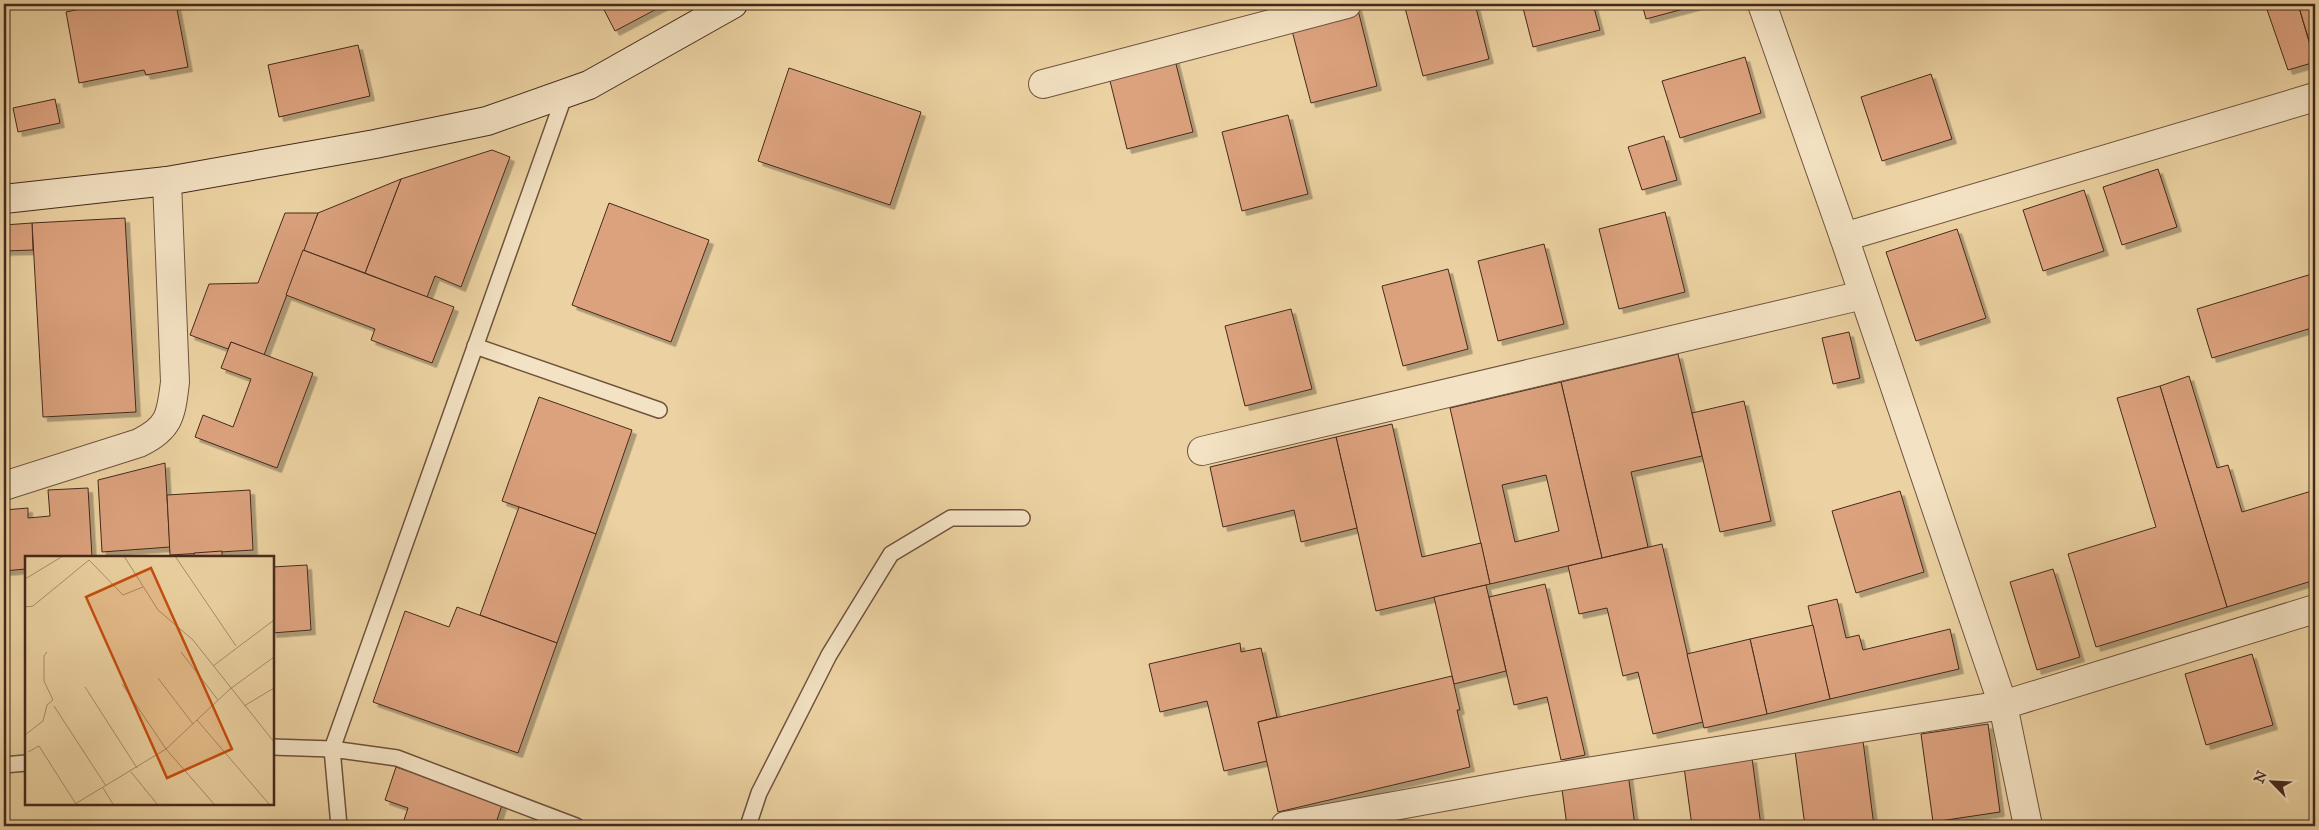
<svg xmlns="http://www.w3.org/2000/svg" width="2319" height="830" viewBox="0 0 2319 830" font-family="'IM FELL Great Primer',serif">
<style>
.building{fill:#dca27e;stroke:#45291c;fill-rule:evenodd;filter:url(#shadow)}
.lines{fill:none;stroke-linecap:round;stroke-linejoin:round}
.lane-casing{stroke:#6f533e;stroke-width:18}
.street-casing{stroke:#6f533e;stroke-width:30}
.secondary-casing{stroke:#45291c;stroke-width:30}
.lane{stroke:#f3e2c3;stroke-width:15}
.street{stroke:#f3e2c3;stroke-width:28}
.secondary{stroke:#f3e2c3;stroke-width:28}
.inset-road{fill:none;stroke:#a98e6c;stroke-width:1}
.view{fill:#c74f0f;fill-opacity:0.15;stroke:#c74f0f;stroke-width:2.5}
.inset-edge{fill:none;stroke:#45291c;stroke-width:2.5}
</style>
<defs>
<filter id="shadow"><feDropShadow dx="4.5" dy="4.5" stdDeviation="0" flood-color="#0004"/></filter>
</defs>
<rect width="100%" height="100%" fill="#ecd2a2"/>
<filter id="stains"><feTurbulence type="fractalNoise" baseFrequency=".004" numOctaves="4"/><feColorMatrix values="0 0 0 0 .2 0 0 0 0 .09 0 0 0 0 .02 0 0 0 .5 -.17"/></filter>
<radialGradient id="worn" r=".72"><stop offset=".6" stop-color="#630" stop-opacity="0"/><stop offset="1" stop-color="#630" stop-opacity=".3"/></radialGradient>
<g class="building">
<polygon points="104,4 176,4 188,67 146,75 144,70 79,83 66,12"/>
<polygon points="601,4 666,4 615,31"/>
<polygon points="1404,4 1475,4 1489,59 1423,76"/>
<polygon points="1522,4 1593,4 1600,30 1533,47"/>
<polygon points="1642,4 1702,4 1646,19"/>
<polygon points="2265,4 2298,4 2315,62 2288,70"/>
<polygon points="2298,4 2315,4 2315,60"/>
<polygon points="1357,6 1377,86 1311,103 1290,23"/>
<polygon points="358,45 370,96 279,117 268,65"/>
<polygon points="1173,52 1193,132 1127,149 1107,69"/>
<polygon points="1745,57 1761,113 1680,138 1662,81"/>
<polygon points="789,68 921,112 890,205 758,161"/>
<polygon points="1931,74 1952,139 1882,161 1861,97"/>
<polygon points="55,99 60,123 18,132 13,108"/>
<polygon points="1288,115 1308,194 1242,211 1222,132"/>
<polygon points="1664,136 1677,180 1642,190 1628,147"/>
<polygon points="492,150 510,157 461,287 435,276 427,297 365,273 401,179"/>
<polygon points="2158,169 2177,227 2122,245 2103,187"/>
<polygon points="401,179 365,273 303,250 318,213"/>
<polygon points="2084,190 2104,251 2043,271 2023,210"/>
<polygon points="609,203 709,240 671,342 572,305"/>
<polygon points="1665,212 1685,292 1619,309 1599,229"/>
<polygon points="285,213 318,213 264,355 231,342 228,349 190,335 209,284 258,283"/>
<polygon points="125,218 136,412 43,417 32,223"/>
<polygon points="32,223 33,250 4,251 4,225"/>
<polygon points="1957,229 1986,318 1916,341 1886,252"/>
<polygon points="1544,244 1564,324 1498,341 1478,261"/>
<polygon points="303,250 454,307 432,363 371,340 375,329 286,295"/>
<polygon points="1448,269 1468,349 1403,366 1382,286"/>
<polygon points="2315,273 2315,327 2212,358 2197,309"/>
<polygon points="1291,309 1312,389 1245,406 1225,326"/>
<polygon points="1849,332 1860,378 1833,384 1822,338"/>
<polygon points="231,342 313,373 277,468 195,437 203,415 233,427 251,379 221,368"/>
<polygon points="1678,354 1702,456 1631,472 1648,547 1602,558 1561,382"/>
<polygon points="2189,376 2217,468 2228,465 2242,512 2315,490 2315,580 2227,607 2160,386"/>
<path d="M 1561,382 L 1602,558 L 1490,584 L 1450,408 ZM 1546,475 L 1559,531 L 1515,542 L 1502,485 Z"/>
<polygon points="2160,386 2227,607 2096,647 2068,554 2156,527 2117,398"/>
<polygon points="539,397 632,430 596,534 502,501"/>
<polygon points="1744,401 1771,521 1720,532 1692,413"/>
<polygon points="1392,424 1422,557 1481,543 1490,584 1376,611 1336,437"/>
<polygon points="1336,437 1357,528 1301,542 1294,510 1223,527 1210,467"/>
<polygon points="165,463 170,547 102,552 98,480"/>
<polygon points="88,488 92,557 26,558 26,569 4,571 4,510 28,508 28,518 50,516 48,490"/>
<polygon points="250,490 253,550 170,555 167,495"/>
<polygon points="1900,491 1924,572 1856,593 1832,511"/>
<polygon points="519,507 596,534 557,643 480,615"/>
<polygon points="1662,544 1703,722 1653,734 1638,672 1623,676 1607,608 1579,614 1568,566"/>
<polygon points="222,551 222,558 194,558 194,553"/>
<polygon points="307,565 311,630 272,633 272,567"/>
<polygon points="2053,569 2080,657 2037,670 2010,582"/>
<polygon points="1545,584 1585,755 1561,760 1547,697 1514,705 1489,597"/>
<polygon points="1486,585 1506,671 1454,684 1434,597"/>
<polygon points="1837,599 1846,638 1859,635 1863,650 1950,629 1959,669 1830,699 1808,606"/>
<polygon points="457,607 557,643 518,753 373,702 405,611 449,627"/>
<polygon points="1813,625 1830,699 1767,714 1750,639"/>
<polygon points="1750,639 1767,714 1704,728 1687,654"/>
<polygon points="1240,643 1241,652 1261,648 1277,717 1258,722 1267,761 1224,771 1207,701 1160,712 1149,664"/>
<polygon points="2252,654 2273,725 2206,745 2185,674"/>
<polygon points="1452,676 1460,710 1457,710 1470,767 1278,812 1258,722"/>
<polygon points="1988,724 2000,812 1933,822 1921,734"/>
<polygon points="1863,741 1874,826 1805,826 1795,751"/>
<polygon points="1752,758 1761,826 1692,826 1684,767"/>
<polygon points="396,767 503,802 495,826 402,826 408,808 385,800"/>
<polygon points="1628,773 1635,826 1567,826 1561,782"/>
</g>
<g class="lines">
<g class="lane-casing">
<g id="lane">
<polyline points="475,346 659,410"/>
<polyline points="272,747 332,749 565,94"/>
<polyline points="4,765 26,763"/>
<polyline points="339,826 332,749 397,758 576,826"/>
<polyline points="748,826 759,793 829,655 891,554 951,518 1022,518"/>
</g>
</g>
<g class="street-casing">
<g id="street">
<polyline points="1762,4 1844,237 2003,705 2028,826"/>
<polyline points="1043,84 1347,4"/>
<polyline points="1844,237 2315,97"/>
<polyline points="1202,451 1863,295"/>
<path d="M 4,486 L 139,443 C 170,428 171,415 175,382 L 167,181"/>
<polyline points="1285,826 1525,782 2003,705 2315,609"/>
</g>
</g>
<g class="secondary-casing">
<polyline id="secondary" points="4,199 167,181 375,144 487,121 589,85 733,4"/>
</g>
<use href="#lane" class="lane"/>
<use href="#street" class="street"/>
<use href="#secondary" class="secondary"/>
</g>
<g transform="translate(25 556)">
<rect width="249" height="249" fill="#ecd2a2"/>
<path class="inset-road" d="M 99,0 L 133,54 L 168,84 L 249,186M 150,0 L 211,90M 0,23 L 38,0M 0,51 L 8,50 L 64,4 L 98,39 L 118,31M 156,96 L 193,144M 188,110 L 249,64M 133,122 L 168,168M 97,128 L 141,193 L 189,248M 60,131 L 112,212M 29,150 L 81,230M 219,150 L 249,132M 172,164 L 244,248M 0,179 L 18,165 L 22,149 L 28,144 L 19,125 L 19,100 L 22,96M 3,196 L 14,190 L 51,248M 106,216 L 132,248M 78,232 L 88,248M 50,248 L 141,193 L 205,133 L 249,101"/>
<path class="view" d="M 126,12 L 207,193 L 142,222 L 61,41 Z"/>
<rect width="249" height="249" class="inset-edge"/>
</g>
<rect width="2319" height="830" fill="none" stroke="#ecd2a2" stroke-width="20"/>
<rect x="5" y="5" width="2309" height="820" fill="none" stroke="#45291c" stroke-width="2.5"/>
<rect x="10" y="10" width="2299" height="810" fill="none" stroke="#45291c"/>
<g transform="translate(2272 782) rotate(294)" stroke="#f3e2c3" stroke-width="4" paint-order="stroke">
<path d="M0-4L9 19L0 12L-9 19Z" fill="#45291c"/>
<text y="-8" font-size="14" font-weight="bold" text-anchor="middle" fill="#45291c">N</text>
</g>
<rect width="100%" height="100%" filter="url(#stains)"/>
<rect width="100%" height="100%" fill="url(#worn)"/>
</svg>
